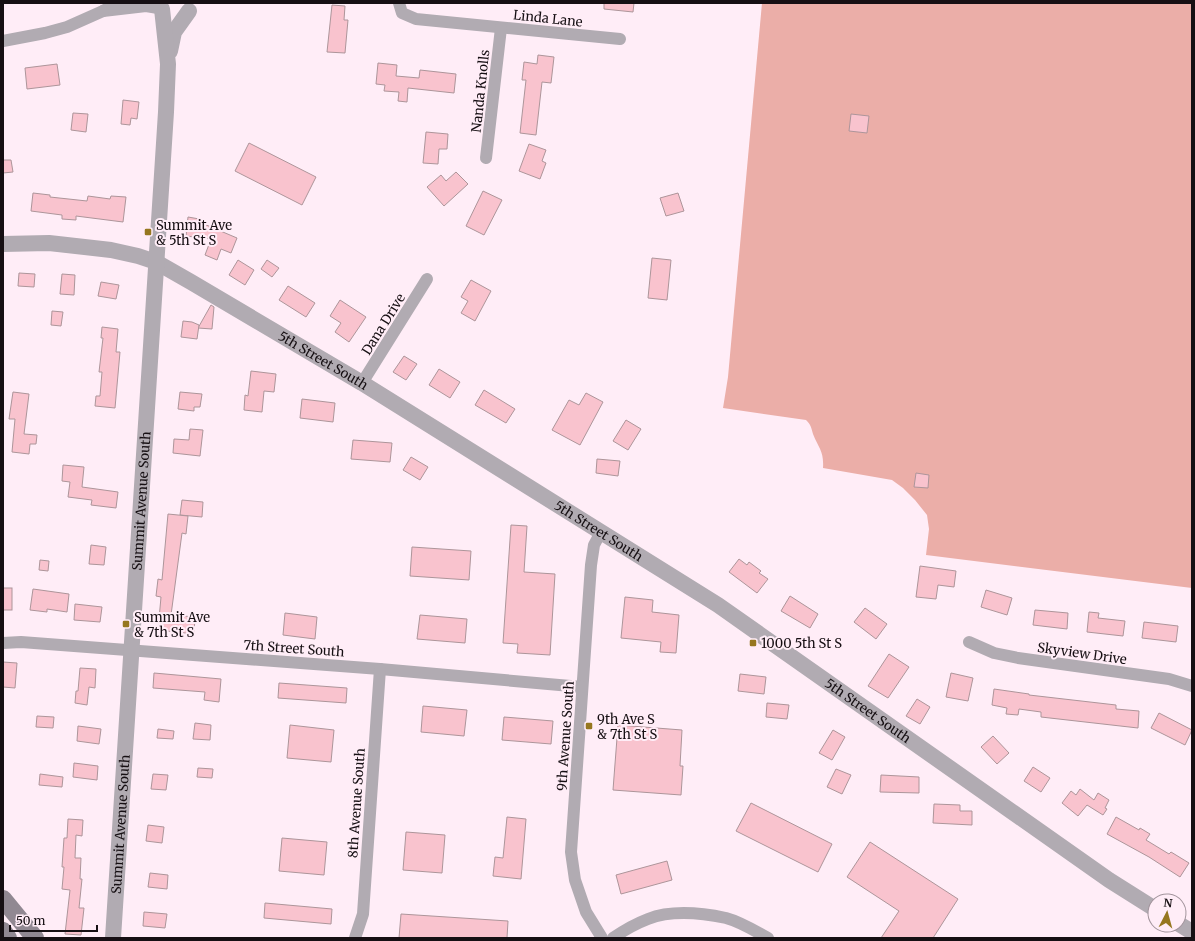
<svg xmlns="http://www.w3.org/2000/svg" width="1195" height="941" viewBox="0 0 1195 941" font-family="Merriweather,serif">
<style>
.green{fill:#ebaea8}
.building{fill:#f9c3ce;stroke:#ad959a}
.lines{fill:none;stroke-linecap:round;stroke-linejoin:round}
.minor{stroke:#b1abb2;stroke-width:12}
.tertiary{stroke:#b1abb2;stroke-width:16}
.secondary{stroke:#918892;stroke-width:18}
.poi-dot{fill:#96771f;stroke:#ffedf7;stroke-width:1.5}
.labels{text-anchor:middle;stroke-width:4;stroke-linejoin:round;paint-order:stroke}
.street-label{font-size:13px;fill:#160f13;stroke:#ffedf7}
.poi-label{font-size:13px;fill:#160f13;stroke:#ffedf7;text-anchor:start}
</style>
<rect width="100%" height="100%" fill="#ffedf7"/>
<path class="green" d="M 762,3 L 1192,3 L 1192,588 L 926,555 L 929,529 L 927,515 L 915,500 L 903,488 L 892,480 L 823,468 C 824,451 819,449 813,434 C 811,427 811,425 806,420 L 723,408 L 728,377 Z"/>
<g class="building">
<polygon points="604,3 634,3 633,12 604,9"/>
<polygon points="332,5 345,6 344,20 348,20 345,53 327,52"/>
<polygon points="538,55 554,57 551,83 542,82 536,135 520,133 526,80 522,80 524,62 537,64"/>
<polygon points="378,63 397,65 396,76 419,78 420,70 456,74 454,93 408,88 407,102 398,101 399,92 384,91 385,85 376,84"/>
<polygon points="57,64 60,85 27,89 25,68"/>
<polygon points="123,100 139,102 137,119 131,118 130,125 121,124"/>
<polygon points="73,113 88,114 86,132 71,130"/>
<polygon points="851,114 869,116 867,133 849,131"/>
<polygon points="426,132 448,134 447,149 439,149 438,164 423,163"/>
<polygon points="249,143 316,177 302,205 235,171"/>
<polygon points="529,144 546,150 542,161 546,163 540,179 519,171"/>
<polygon points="3,160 11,160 13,172 3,173"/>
<polygon points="456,172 468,184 444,206 427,187 441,175 446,181"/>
<polygon points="483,191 502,200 484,235 466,226"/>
<polygon points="33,193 50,195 50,197 87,201 88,196 110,199 111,196 126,197 123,222 76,216 76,220 62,219 62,215 31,211"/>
<polygon points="678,193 684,211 666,216 660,198"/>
<polygon points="188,217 205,220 204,224 237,238 231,253 221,249 217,260 205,255 211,239 186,236"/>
<polygon points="652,258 671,260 667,300 648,298"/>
<polygon points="238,260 254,270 245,285 229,275"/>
<polygon points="267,260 279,268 272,277 261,269"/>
<polygon points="19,273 35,274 34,287 18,286"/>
<polygon points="62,274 75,275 74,295 60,294"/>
<polygon points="471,280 491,291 475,321 461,313 468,301 461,297"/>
<polygon points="101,282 119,285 116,299 98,296"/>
<polygon points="288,286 315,303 306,317 279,300"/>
<polygon points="340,300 366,317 349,342 335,332 341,323 330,316"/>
<polygon points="211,305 214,307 212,329 198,328"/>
<polygon points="52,311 63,312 61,326 51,325"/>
<polygon points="183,321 192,322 199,325 197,339 181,337"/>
<polygon points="102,327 118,329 116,352 120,352 115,408 95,406 96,396 100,396 102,372 99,372 103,338 101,338"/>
<polygon points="404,356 417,364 406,380 393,372"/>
<polygon points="439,369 460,382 450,398 429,385"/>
<polygon points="251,371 276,374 274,392 264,391 262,412 244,410 245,395 248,396"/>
<polygon points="484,390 515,409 506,423 475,405"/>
<polygon points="13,392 29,394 24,434 37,435 36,444 30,444 29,454 12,452 15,419 9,419"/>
<polygon points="180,392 202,394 200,407 194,407 194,411 178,409"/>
<polygon points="586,393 603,402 580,445 552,430 569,400 579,405"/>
<polygon points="302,399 335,403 333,422 300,418"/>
<polygon points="626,420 641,429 628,450 613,441"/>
<polygon points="190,429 203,430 200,456 173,453 174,439 189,440"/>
<polygon points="353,440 392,443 390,462 351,459"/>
<polygon points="411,457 428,467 420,480 403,470"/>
<polygon points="597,459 620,461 618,476 596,473"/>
<polygon points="63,465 84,467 82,487 118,492 116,508 91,505 92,500 68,497 70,482 62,481"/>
<polygon points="916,473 929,475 928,488 914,487"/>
<polygon points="182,500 203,502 202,517 180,515"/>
<polygon points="168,514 188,516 186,534 182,533 171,615 195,617 194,634 158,630 161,597 156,596 158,579 162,580"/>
<polygon points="511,525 527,526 524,572 555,574 550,655 517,653 518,644 503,643"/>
<polygon points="91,545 106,547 104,565 89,564"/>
<polygon points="412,547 471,551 469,580 410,576"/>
<polygon points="739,559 747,565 749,562 761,571 759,573 768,579 757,593 729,572"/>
<polygon points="40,560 49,561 48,571 39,570"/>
<polygon points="920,566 956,571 954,587 938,585 936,599 916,597"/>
<rect x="3" y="588" width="9" height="22"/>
<polygon points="33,589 69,594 67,612 47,609 47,612 30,610"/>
<polygon points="986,590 1012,598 1007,615 981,607"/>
<polygon points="790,596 818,614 810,628 781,611"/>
<polygon points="625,597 653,600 652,612 679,615 676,653 660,652 661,642 621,638"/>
<polygon points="75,604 102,607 100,622 74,620"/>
<polygon points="865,608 887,624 876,639 854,622"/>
<polygon points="1035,610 1068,613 1067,629 1033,625"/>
<polygon points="1089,612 1099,613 1098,618 1125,621 1123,636 1087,632"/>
<polygon points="285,613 317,617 315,639 283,635"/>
<polygon points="420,615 467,619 465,643 417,639"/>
<polygon points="1144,622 1178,626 1176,642 1142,638"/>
<polygon points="889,654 909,667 888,698 868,686"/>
<polygon points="3,662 17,663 15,688 3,687"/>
<polygon points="80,668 96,669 95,688 89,687 87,705 75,703 76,691 78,691"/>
<polygon points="154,673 221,679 219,702 204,700 205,692 153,688"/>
<polygon points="951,673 973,678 968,701 946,697"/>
<polygon points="740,674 766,677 764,694 738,691"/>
<polygon points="279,683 347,688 346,703 278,698"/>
<polygon points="994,689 1029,694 1029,695 1116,705 1116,709 1139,711 1138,728 1041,717 1041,712 1019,709 1018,715 1006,714 1007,708 992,705"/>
<polygon points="917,699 930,707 920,724 906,716"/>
<polygon points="767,703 789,705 787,719 766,717"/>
<polygon points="423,706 467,710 464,736 421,732"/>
<polygon points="1159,713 1192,730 1185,745 1151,728"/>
<polygon points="37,716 54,717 53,728 36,727"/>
<polygon points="504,717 553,721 551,744 502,740"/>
<polygon points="195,723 211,725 210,740 193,739"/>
<polygon points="290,725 334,730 331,762 287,758"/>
<polygon points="618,725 682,730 680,766 683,766 681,795 613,790"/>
<polygon points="78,726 101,729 99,744 77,741"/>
<polygon points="158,729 174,731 173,739 157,738"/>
<polygon points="833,730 845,737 832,760 819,753"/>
<polygon points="993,736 1009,753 997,764 981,747"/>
<polygon points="74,763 98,766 97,780 73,777"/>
<polygon points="1033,767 1050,778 1041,792 1024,781"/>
<polygon points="198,768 213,769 212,778 197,777"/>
<polygon points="836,769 851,775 842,794 827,787"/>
<polygon points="40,774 63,777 62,787 39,785"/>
<polygon points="153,774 168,775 166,790 151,789"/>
<polygon points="881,775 919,777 919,793 880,792"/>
<polygon points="1080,789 1094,800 1098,793 1109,800 1105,808 1107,809 1103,815 1087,805 1078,816 1062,803 1071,791 1076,795"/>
<polygon points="751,803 832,844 818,872 736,831"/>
<polygon points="934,804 960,805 960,811 972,811 972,825 933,823"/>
<polygon points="507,817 526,819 521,879 493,876 495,857 503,858"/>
<polygon points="1116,817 1139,830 1140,828 1150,834 1146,840 1169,854 1171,852 1189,863 1180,877 1149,857 1107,834"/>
<polygon points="68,819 83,820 82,836 76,835 75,858 81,858 80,879 82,879 79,908 84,908 81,935 65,934 70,890 62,889 64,867 62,867 64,838 67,838"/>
<polygon points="148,825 164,827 162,843 146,841"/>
<polygon points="406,832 445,835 442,873 403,870"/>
<polygon points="282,838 327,842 324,875 279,871"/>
<polygon points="870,842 958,899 933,938 881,938 899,911 847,877"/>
<polygon points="667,861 672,880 621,894 616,875"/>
<polygon points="150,873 168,875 167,889 148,887"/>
<polygon points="265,903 332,909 331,924 264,918"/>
<polygon points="144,912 167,914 165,928 143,926"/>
<polygon points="401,914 508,921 507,938 399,938"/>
</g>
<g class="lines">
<g class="minor">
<polyline points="117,3 103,11 146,6 158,8"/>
<polyline points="399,3 402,13 416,19 620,39"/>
<polyline points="3,41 45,33 67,27 103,11"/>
<polyline points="486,158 501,28"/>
<polyline points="362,383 427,279"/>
<polyline points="601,532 594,545 591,565 571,852 575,880 586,912 602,938"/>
<polyline points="969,642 994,653 1018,658 1169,679 1192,686"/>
<polyline points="3,643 21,642 380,669 582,687"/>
<polyline points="355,938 363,914 380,669"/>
<path d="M 613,938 C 623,931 635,924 648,919 C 671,910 702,913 726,918 C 741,922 755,931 768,938"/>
</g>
<g class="tertiary">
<polyline points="170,51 174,32 189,11"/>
<path id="s1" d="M 3,244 L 49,243 L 111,250 L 138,256 L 156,262 L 191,282 L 362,383 L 718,605 L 1109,880 L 1155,909"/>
<polyline points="1179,924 1192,932"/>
<path id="s2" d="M 113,938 L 166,112 L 168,64 L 162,9"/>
</g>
<g class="secondary">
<polyline points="3,899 35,938"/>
<polyline points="3,931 8,938"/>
</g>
</g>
<g class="poi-dot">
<rect x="144" y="228" width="8" height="8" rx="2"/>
<rect x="122" y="620" width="8" height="8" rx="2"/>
<rect x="749" y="639" width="8" height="8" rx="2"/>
<rect x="585" y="722" width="8" height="8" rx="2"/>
</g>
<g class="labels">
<g class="street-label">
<text transform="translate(548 18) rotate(6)" y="5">Linda Lane</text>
<text transform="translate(480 91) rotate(-84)" y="5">Nanda Knolls</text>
<text transform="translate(383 324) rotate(-58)" y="5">Dana Drive</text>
<text dy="5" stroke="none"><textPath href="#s1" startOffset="349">5th Street South</textPath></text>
<text dy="5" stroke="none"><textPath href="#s2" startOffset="438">Summit Avenue South</textPath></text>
<text dy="5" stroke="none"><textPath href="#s1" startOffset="673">5th Street South</textPath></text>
<text transform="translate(294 648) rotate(4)" y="5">7th Street South</text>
<text transform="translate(1082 653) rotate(8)" y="5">Skyview Drive</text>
<text dy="5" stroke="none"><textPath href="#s1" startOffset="997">5th Street South</textPath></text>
<text transform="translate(565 736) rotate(-86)" y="5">9th Avenue South</text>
<text transform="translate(356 803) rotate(-86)" y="5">8th Avenue South</text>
<text dy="5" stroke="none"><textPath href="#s2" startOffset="114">Summit Avenue South</textPath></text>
</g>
<g class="poi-label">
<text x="156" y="230">Summit Ave<tspan x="156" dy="15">&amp; 5th St S</tspan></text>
<text x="134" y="622">Summit Ave<tspan x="134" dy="15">&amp; 7th St S</tspan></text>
<text x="761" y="648">1000 5th St S</text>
<text x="597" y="724">9th Ave S<tspan x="597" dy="15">&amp; 7th St S</tspan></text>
</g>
</g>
<rect width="1195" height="941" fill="none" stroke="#160f13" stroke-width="8"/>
<g transform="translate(1167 913) rotate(6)"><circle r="19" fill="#ffedf7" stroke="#a2949c"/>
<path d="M0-3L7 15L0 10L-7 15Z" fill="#96771f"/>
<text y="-6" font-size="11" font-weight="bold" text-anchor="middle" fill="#160f13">N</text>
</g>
<path d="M10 925v6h87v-6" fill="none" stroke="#160f13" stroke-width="2"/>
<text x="16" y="925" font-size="12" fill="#160f13" stroke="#ffedf7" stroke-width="3" paint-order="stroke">50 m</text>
</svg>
